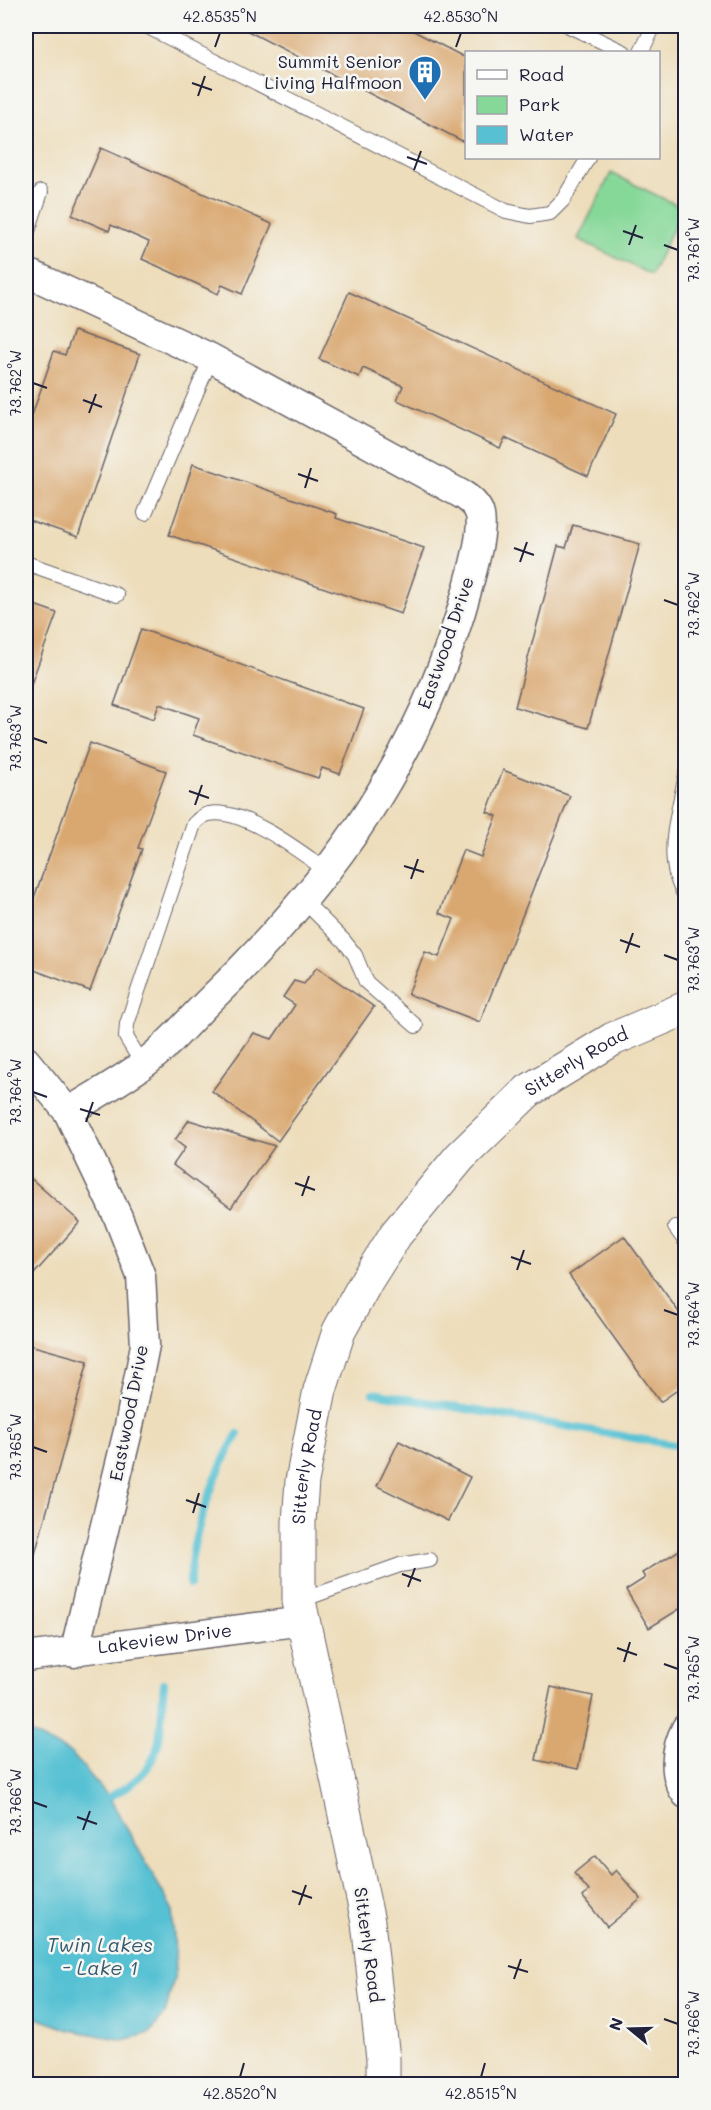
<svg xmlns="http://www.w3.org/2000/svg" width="711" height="2110" viewBox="0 0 711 2110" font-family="Mali,sans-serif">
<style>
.green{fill:#86d899;stroke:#547d6a;stroke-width:1.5}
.water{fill:#57c1d3;stroke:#3c7287;stroke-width:1.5}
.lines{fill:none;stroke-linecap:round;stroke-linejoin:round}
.stream{stroke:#57c1d3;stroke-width:8}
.building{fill:#d9a76f}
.lane-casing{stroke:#696368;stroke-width:16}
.street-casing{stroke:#696368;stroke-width:31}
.secondary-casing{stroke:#696368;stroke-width:35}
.lane{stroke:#fff;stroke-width:14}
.street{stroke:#fff;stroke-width:28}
.secondary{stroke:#fff;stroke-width:33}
.ticks{fill:none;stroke:#22223b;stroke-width:2}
.labels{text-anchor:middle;stroke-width:5;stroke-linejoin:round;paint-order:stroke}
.poi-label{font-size:18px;fill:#22223b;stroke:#f6f6f2;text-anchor:end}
.street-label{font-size:18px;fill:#22223b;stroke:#f6f6f2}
.water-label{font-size:20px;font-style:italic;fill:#355a70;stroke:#f6f6f2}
.neatline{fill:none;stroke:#22223b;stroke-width:2}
.ticks-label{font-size:15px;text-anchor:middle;fill:#22223b}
</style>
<rect width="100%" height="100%" fill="#f6f6f2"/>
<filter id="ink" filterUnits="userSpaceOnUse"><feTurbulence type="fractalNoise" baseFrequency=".0167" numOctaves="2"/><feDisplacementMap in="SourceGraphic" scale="12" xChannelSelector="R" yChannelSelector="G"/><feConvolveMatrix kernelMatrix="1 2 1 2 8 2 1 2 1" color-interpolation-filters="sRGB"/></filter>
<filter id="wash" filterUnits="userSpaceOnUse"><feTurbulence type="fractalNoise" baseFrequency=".008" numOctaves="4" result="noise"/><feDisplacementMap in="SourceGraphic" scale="24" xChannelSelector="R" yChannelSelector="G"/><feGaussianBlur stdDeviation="1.35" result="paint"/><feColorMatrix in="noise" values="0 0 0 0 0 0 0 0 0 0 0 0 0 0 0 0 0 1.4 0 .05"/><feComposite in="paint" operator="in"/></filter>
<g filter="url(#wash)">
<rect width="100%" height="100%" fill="#edddbb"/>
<polygon class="green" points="611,173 683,208 651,275 578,239"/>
<polygon class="water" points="26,1731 71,1753 109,1797 172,1909 176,1970 165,2014 150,2033 123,2040 70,2030 26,2014"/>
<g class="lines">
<g class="stream">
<polyline points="373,1393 686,1447"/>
<path d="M 190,1585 C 188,1543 216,1469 238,1434"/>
<path d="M 109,1797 C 168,1767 158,1740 164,1683"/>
</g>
</g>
<g id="blocks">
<g class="building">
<polygon points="238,26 404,26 466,58 466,143"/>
<polygon points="101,148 272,224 242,294 222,285 218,294 197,284 142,259 149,242 111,225 109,231 72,215"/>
<polygon points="349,292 616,414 588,476 505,438 500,448 397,400 403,386 363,368 359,377 319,359"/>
<polygon points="74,331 140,354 78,537 26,519 26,433 54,351 65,355"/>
<polygon points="193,464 337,514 336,518 424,548 401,614 169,535"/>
<polygon points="573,525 640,544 588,728 515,707 558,546 566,548"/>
<polygon points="26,602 57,613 28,692 26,692"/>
<polygon points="141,629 364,709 340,774 322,768 318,778 193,735 199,718 159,704 154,719 114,705"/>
<polygon points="90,743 166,771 138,848 142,849 90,991 26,967 26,920"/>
<polygon points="503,770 570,796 480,1022 408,994 425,952 439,957 454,919 439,913 463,850 481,857 497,816 487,812"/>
<polygon points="317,967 374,1007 278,1141 212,1091 254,1033 272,1039 295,1005 283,997 294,981 304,984"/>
<polygon points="189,1120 275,1146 231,1208 173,1165 185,1148 175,1140"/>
<polygon points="26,1174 80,1222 26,1283"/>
<polygon points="624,1236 686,1322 686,1384 660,1402 569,1275"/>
<polygon points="26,1344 88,1361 32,1565 26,1564"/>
<polygon points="399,1441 470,1477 448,1521 377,1486"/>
<polygon points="686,1546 686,1605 649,1628 626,1590 645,1578 642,1573"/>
<polygon points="551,1687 593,1696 578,1769 536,1760"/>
<polygon points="595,1856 611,1875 616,1870 641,1899 607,1927 583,1897 589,1891 574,1873"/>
</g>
</g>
</g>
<g filter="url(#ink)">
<use href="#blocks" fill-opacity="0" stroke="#696368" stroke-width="1.5"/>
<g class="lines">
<g class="lane-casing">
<g id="lane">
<polyline points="146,26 506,211 530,216 550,213 563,200 588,158"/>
<polyline points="569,26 624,52"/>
<polyline points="641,52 654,26"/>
<polyline points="26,237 41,192"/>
<polyline points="145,513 211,358"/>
<polyline points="26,563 117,595"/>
<path d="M 686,775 C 678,814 662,861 686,897"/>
<polyline points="304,901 344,941 355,955 366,982 416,1026"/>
<path d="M 143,1065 L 126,1037 L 127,1024 L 194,824 C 198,820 202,815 209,814 C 242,807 301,852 327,871"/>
<polyline points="675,1227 686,1242"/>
<polyline points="299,1601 400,1565 430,1560"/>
</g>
</g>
<g class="street-casing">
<g id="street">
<path d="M 26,272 L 211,358 L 463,495 C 471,500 478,506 480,515 C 484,533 472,572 467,591 C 421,757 335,878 213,997 C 190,1019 167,1048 141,1066 C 117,1083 92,1097 68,1112 L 26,1061"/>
<polyline points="68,1112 118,1217 141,1276 145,1345 128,1431 74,1653"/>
<path id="s1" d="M 26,1657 L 303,1621"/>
<path d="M 686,1728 C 675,1749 672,1775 686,1794"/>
</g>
</g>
<g class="secondary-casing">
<g id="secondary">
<path id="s2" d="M 383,2084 L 383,2059 L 368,1922 L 299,1601 L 299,1522 L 302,1481 L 320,1390 L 339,1331 L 367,1280 L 396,1234 L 460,1157 L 528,1091 L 613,1039 L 686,1008"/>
</g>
</g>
<use href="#lane" class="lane"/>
<use href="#street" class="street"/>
<use href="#secondary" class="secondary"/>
</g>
</g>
<path class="ticks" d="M 215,47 L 220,33M 456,47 L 461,33M 192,83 L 212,90M 198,96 L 205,76M 407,157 L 427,164M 414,170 L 421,151M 623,231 L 643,238M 629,245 L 636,225M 664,245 L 678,250M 33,383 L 47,388M 83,400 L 102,407M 89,413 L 96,394M 298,474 L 318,481M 305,488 L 311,468M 514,548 L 534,555M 520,562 L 527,542M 664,600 L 678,605M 33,738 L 47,743M 189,791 L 209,798M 195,805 L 202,785M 404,866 L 424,872M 411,879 L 418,859M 620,940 L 640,947M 626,953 L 633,933M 664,955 L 678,960M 33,1092 L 47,1097M 80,1109 L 100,1115M 86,1122 L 93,1102M 295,1183 L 315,1190M 302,1196 L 309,1176M 511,1257 L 531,1264M 517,1270 L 524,1250M 664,1310 L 678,1315M 33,1447 L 47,1452M 186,1500 L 206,1507M 193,1513 L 199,1493M 402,1574 L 421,1581M 408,1587 L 415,1568M 617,1648 L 637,1655M 624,1662 L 630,1642M 664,1664 L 678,1669M 33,1802 L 47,1807M 77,1817 L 97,1824M 83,1830 L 90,1811M 292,1891 L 312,1898M 299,1905 L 306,1885M 508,1966 L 528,1972M 514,1979 L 521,1959M 664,2019 L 678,2024M 240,2077 L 244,2063M 481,2077 L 485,2063"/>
<defs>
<g id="building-pin" transform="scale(1.725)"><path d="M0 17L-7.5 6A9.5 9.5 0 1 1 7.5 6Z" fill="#1f6fb2" stroke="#f6f6f2"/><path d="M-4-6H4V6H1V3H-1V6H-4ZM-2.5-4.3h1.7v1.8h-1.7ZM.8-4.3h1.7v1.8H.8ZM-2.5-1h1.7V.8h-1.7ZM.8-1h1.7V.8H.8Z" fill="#fff"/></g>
</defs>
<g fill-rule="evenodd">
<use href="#building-pin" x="425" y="72"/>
</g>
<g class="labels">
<g class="poi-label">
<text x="402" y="68">Summit Senior<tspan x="402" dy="21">Living Halfmoon</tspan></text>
</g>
<g class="street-label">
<text transform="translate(446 643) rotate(-71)" y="6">Eastwood Drive</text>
<text dy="6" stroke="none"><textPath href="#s2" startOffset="1130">Sitterly Road</textPath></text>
<text transform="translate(129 1413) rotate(-79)" y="6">Eastwood Drive</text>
<text dy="6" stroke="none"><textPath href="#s2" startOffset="626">Sitterly Road</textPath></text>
<text dy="6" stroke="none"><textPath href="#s1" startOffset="140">Lakeview Drive</textPath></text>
<text transform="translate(368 1945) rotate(82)" y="6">Sitterly Road</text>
</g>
<g class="water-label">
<text x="100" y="1952">Twin Lakes<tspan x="100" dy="23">- Lake 1</tspan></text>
</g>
</g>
<rect width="711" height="2110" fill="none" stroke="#f6f6f2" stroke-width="66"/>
<rect x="465" y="51" width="195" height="108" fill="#f6f6f2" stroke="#a1a1a9" stroke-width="1.5"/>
<rect x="477" y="70" width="30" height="9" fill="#ffffff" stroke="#a1a1a9" stroke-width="1.5"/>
<text x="519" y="81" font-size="18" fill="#22223b">Road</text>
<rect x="477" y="96" width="30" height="18" fill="#86d899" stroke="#a1a1a9" stroke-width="1.5"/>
<text x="519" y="111" font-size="18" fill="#22223b">Park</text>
<rect x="477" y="126" width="30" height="18" fill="#57c1d3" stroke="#a1a1a9" stroke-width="1.5"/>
<text x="519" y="141" font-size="18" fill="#22223b">Water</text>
<g transform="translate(630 2029) rotate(289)" stroke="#f6f6f2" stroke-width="4.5" paint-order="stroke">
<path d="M0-4.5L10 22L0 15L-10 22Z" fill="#22223b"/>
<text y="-9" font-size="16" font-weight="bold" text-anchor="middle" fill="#22223b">N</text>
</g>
<rect x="33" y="33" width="645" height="2044" class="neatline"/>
<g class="ticks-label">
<text x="220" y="22">42.8535°N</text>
<text x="461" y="22">42.8530°N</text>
<text transform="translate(694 250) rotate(-90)" y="5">73.761°W</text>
<text transform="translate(16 383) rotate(-90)" y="5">73.762°W</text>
<text transform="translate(694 605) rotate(-90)" y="5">73.762°W</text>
<text transform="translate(16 738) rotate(-90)" y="5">73.763°W</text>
<text transform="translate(694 960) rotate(-90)" y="5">73.763°W</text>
<text transform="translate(16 1092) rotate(-90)" y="5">73.764°W</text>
<text transform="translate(694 1315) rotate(-90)" y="5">73.764°W</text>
<text transform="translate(16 1447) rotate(-90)" y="5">73.765°W</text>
<text transform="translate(694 1669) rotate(-90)" y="5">73.765°W</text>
<text transform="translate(16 1802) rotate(-90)" y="5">73.766°W</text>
<text transform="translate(694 2024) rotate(-90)" y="5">73.766°W</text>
<text x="240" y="2099">42.8520°N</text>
<text x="481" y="2099">42.8515°N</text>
</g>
</svg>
